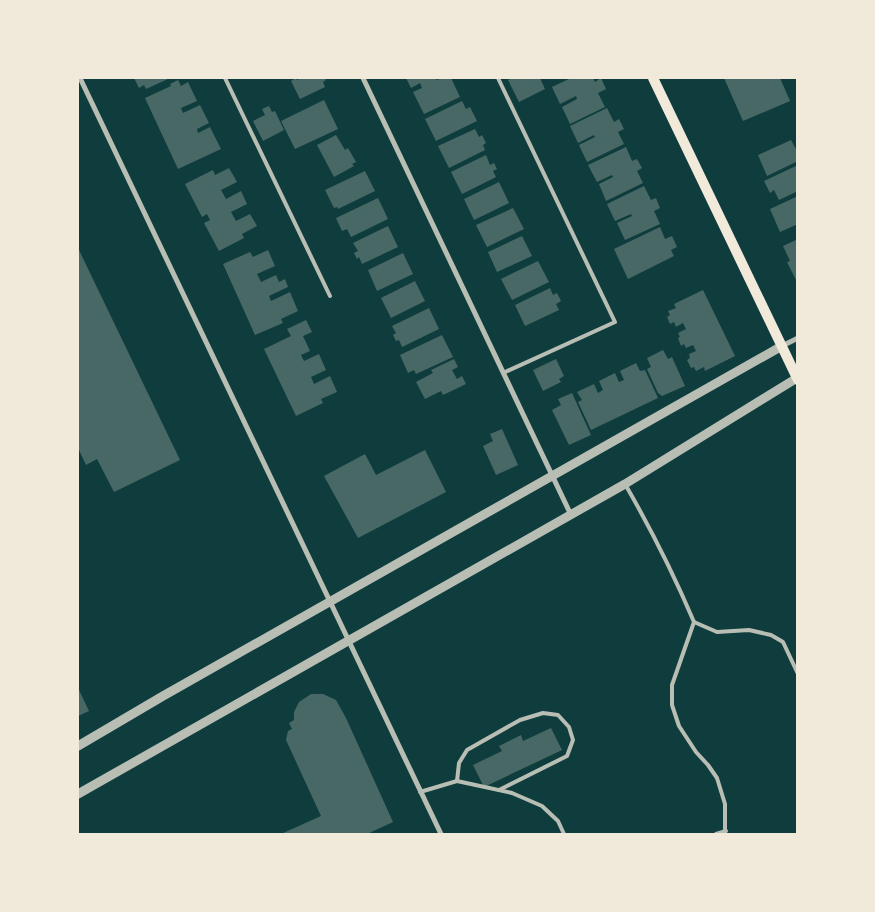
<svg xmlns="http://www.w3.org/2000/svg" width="875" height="912" viewBox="0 0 875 912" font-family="Karla,sans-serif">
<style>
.building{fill:#486865}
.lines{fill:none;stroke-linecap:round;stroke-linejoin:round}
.service{stroke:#b8beb3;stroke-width:4}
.minor{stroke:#b8beb3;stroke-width:5}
.tertiary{stroke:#b8beb3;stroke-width:9}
.secondary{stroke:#f1e9da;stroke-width:10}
</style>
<rect width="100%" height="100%" fill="#0f3d3e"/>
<g class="building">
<polygon points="134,78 170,78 146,89 144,85 139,88"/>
<polygon points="296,78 297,80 302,78 325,78 326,80 323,82 325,87 300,99 291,81"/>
<polygon points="406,78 435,78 437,80 442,78 451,78 460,97 424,114 413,92 422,88 420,83 411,88"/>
<polygon points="512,78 540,78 545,89 519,102 508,80"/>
<polygon points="571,78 593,78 595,82 601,78 606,89 598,93 605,107 570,124 562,107 577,99 576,96 560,104 552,87"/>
<polygon points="724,78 780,78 790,101 743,121"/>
<polygon points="178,80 181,86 188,82 197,101 181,108 183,113 200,105 209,123 197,129 198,133 210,127 221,149 178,169 145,98 171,86 170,84"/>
<polygon points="324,100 338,129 295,149 281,121"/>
<polygon points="462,101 466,109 470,107 477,121 436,141 425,119"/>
<polygon points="269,106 272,112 275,111 284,130 263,141 253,121 265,115 262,109"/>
<polygon points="607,108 614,122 619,119 624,129 618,132 624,144 587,162 579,145 595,137 594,135 578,143 570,126"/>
<polygon points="475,129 479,137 482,135 486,143 483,145 485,150 449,168 438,146"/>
<polygon points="336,135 345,150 348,148 356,162 352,164 354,166 334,177 317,145"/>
<polygon points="791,140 798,153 798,161 767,176 758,155"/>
<polygon points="626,147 632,161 637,159 642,168 637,171 643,183 606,201 599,184 613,177 612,175 597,182 588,165"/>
<polygon points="486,155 490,165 494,163 497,169 493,171 496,177 462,194 451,172"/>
<polygon points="798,165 798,191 779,200 774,190 770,193 764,181"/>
<polygon points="229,168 237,182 221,190 226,199 241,191 247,204 231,212 236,221 250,214 257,226 242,234 244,238 219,251 204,223 210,220 207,214 202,217 185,184 213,170 215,175"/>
<polygon points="365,171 375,191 338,209 337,207 334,208 325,190"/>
<polygon points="499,182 509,203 474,220 464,199"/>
<polygon points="644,186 651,200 656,198 660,208 654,211 660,224 625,240 617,223 632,216 631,214 615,221 607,204"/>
<polygon points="798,196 798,224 780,232 770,209"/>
<polygon points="378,198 388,219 351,237 347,229 342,231 336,218"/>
<polygon points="513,208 524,229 487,247 476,225"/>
<polygon points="388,226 398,247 362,264 359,257 357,259 354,253 358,251 353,243"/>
<polygon points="660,227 665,239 672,236 677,247 671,250 674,256 628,279 614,249"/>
<polygon points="522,236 532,256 497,272 488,252"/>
<polygon points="798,239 798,284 787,262 790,261 783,246"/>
<polygon points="78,248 180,460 114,492 97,459 86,465 78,448"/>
<polygon points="268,250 275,266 257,274 261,282 276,275 279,282 285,279 288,287 269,296 271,301 290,292 298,311 281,319 283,323 255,335 223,264 250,252 253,257"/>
<polygon points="403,253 413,274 377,291 368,270"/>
<polygon points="538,261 549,282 512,300 501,279"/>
<polygon points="415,281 425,301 391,318 381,298"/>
<polygon points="550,288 553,295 557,293 561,301 556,304 559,310 525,326 515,305"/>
<polygon points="703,290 735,356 705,371 704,367 696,371 694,367 691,368 687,360 690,358 689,354 696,351 693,345 686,348 684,344 681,346 678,338 680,337 678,333 686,329 683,323 676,327 674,322 670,324 667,317 670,315 668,311 676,308 674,304"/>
<polygon points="429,308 439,329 402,347 399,340 396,341 393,335 396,333 392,326"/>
<polygon points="306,320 312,332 303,336 310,351 301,355 304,361 319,354 326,370 311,377 314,384 330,376 337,392 321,399 323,403 296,416 264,349 291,336 287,329"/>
<polygon points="442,335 453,357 416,374 414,370 408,373 400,355"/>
<polygon points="663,350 668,359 672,357 685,386 662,396 658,393 647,369 651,367 647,358"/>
<polygon points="454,359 458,367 452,370 457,379 462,376 466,384 443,395 441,391 425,399 416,382 433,373 431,370"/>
<polygon points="556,359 564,376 559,379 561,382 543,391 533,370"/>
<polygon points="636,363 640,371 645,370 658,398 591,430 578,402 582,400 577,392 594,384 598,393 603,390 599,381 615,373 619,382 624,380 620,371"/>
<polygon points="572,393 591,435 569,445 552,410 561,405 558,399"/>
<polygon points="502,429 518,465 496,475 483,446 493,441 490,434"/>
<polygon points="425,450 446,492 358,538 324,476 365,454 376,475"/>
<polygon points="78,688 89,711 78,716"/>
<polygon points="311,694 323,694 336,700 346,718 393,822 367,834 281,834 321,816 286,740 288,731 292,729 289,723 294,720 294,712 299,702"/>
<polygon points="551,728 562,750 484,787 473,765 502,751 499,746 521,735 523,741"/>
</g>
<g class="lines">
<g class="service">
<polyline points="225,78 330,296"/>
<polyline points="498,78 615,322 503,373"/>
<path d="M 625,484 C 651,529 674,575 694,622 L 672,685 L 672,705 L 679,726 L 696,752 L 708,765 L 717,778 L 725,804 L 725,834"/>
<polyline points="694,622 717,632 749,630 771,635 783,642 798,674"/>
<polyline points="457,781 459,763 467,750 520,720 543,713 558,715 569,727 573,740 567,756 499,790"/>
<polyline points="420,792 457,781 512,793 542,806 558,821 564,834"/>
<polyline points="716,834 726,831"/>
</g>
<g class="minor">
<polyline points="80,78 441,834"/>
<polyline points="363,78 571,515"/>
<polyline points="782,346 798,338"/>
</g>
<g class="tertiary">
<polyline points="78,746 163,696 782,346"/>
<polyline points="78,794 625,484 797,378"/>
</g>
<polyline class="secondary" points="653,78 798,380"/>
</g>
<rect width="875" height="912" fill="none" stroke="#f1e9da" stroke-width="158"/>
</svg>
